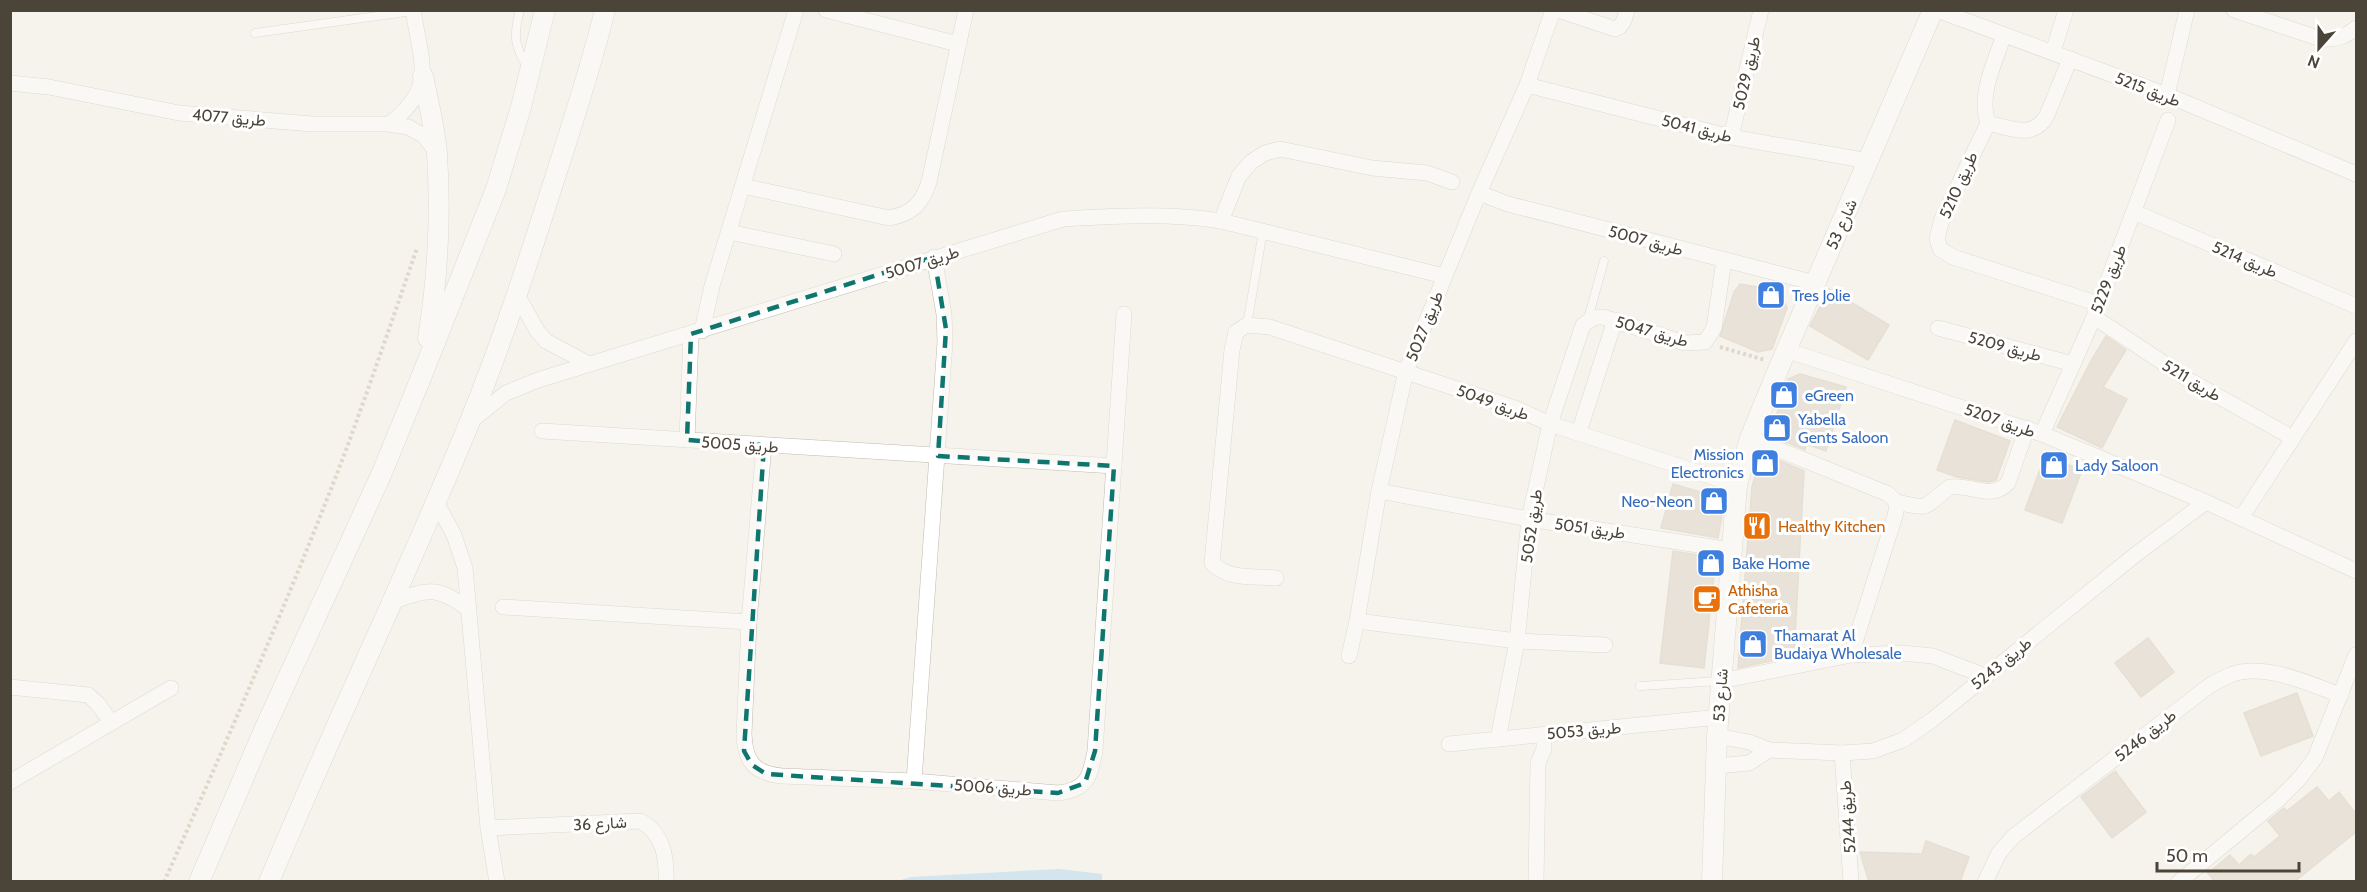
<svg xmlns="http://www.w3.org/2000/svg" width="2367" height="892" viewBox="0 0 2367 892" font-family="Cabin,Vazirmatn,sans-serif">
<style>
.water{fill:#a9d4f2}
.building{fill:#d8cfc1;stroke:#d3c7b4;stroke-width:1.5}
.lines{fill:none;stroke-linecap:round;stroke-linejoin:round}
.service-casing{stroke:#c2bbae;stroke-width:9}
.minor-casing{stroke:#c2bbae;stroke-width:16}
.tertiary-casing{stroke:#c2bbae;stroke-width:21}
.path{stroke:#c4b79f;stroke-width:4;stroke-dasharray:3 3;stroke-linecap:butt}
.service{stroke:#fff;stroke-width:8}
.minor{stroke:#fff;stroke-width:15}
.tertiary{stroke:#fff;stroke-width:20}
.marked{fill:none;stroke:#0f766e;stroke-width:4.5;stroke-dasharray:12 8;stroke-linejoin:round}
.labels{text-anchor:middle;stroke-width:6;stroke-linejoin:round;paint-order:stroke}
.street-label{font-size:16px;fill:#4b4439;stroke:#fff}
.shop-label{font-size:16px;fill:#366cbe;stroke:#fff;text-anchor:start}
.food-label{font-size:16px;fill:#c56008;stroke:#fff;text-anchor:start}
</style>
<rect width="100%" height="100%" fill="#f6f3ec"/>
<polygon class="water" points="1059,869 1102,874 1102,881 897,881 911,877"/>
<g class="building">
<polygon points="1740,284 1769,289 1782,296 1787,308 1772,349 1758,352 1720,336 1734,292"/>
<polygon points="1829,289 1889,325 1868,360 1810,326"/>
<polygon points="2106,336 2126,350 2103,387 2127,399 2102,448 2057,427 2092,359"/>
<polygon points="1800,374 1846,387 1826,451 1806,444 1805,450 1770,435 1788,379"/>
<polygon points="1955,420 2010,441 1996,480 1988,482 1957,477 1937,470"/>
<polygon points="1762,453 1804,471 1794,656 1738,668 1752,487"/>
<polygon points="2045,456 2082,470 2062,523 2025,510"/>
<polygon points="1673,484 1718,497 1723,509 1718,538 1661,528"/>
<polygon points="1673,551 1716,558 1704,668 1660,663"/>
<polygon points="2148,638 2174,672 2141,697 2115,663"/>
<polygon points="2297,693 2313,736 2261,756 2244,713"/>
<polygon points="2115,771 2146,812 2112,838 2081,797"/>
<polygon points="2317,787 2329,801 2339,792 2356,814 2356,832 2294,882 2215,882 2208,873 2230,855 2239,865 2251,854 2254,857 2280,836 2268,821 2284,808 2287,811"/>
<polygon points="1926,841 1969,857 1960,882 1869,882 1860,852 1922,854"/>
</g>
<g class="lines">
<g class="service-casing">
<g id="service">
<path d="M 520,10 C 513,36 514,45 528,69"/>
<polyline points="255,33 413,11"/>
<polyline points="1588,319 1604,261"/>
<polyline points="1247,325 1263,231"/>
<polyline points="1640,686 1720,681"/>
</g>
</g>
<g class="minor-casing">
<g id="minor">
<polyline points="826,10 958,44"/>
<path d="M 1558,10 L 1615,29 C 1623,27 1625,18 1627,10"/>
<polyline points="1937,10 2167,95 2356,174"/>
<path d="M 2234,10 L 2321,39 C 2336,40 2345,37 2356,28"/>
<polyline points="2053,52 2066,10"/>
<polyline points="10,83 49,87 179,113 312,124 389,124 408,127 424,136 436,151"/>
<polyline points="1527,85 1731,137 1869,161"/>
<polyline points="2167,95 2187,10"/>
<polyline points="1988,123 1942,219 1937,238 1940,249 1953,257 2099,304"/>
<path d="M 1988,123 C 2010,128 2034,140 2047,115 L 2070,59"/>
<path d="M 1988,123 C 1978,95 1995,62 2004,35"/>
<path d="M 389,124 C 437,88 421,62 413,10"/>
<polyline points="1731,137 1761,10"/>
<path d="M 743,186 L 889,218 C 912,214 922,204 929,182 L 966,10"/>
<polyline points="1479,193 1508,204 1815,283"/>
<polyline points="2134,212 2356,306"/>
<polyline points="1221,221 1239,176 1251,162 1265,153 1280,149 1372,168 1427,173 1452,182"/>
<polyline points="729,232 834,254"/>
<polyline points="517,295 538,332 546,341 589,364"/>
<polyline points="2094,317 2189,380 2293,438"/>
<polyline points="1938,328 2073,364"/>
<polyline points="702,331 712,286 796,10"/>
<polyline points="1786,350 2042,434 2206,502 2356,571"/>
<path d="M 471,421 L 506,393 L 538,380 L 1063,219 C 1117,216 1168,213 1221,221 L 1444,276"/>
<polyline points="542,431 1114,466"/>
<polyline points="1579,432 1615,320"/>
<polyline points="2042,434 2094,317 2168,120"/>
<path d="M 1750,438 L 1886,493 C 1896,499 1898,504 1895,516 L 1851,655"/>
<polyline points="687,440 691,334"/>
<path d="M 764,445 L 749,622 L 744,734 C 745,762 754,773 782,776 L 914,781 L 1058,793 C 1087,790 1090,777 1095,751 L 1124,314"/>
<polyline points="1379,491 1529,519 1731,550"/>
<polyline points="435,500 454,535 465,568 488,828 497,882"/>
<path d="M 1897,502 C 1933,511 1923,506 1950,487 C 1972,484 1990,501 2008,483 L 2027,428"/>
<polyline points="2241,518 2356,341"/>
<path d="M 1276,578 C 1254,576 1228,580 1212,563 L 1232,350 L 1236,332 L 1247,325 L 1270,327 L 1515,408 L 1550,424 L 1737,485"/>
<path d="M 394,601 C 429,589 436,586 467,608"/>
<polyline points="503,607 749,622"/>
<polyline points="1357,621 1517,641 1605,645"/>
<polyline points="1349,656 1357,621 1379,491 1406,371 1479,193 1527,85 1553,10"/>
<polyline points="1721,681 1851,655 1902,653 1933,656 1985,676"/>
<polyline points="10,687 88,695 98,704 111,722"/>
<polyline points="1717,736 1749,742 1769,750 1842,753 1873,751 1903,740 1932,720 2135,555 2206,502"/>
<polyline points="1498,739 1517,641 1529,519 1550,424 1583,325 1595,317 1603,317 1685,343 1705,342 1714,328 1724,260"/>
<polyline points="1449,744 1719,717"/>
<polyline points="1842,753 1851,882"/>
<polyline points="1717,766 1749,763 1769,750"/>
<polyline points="914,781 945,342 944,314 934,257"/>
<polyline points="10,782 171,688"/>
<path d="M 488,828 L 640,821 C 663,833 667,857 666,882"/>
<polyline points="1536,882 1538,763 1544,749 1544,734"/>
<path d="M 1985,882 L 1999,853 L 2014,836 L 2209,686 C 2216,682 2223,678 2230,675 C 2265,662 2309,684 2341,695"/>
<polyline points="2179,882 2278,800 2299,779 2315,758 2356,655"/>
</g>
</g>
<g class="tertiary-casing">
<g id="tertiary">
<path d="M 423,76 C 428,101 435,128 437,153 C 441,216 438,277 428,338"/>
<polyline points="199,882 264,730 381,475 420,380 496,189 521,107 545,10"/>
<path d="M 269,882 C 333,727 407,576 470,421 C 501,345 526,268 551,190 C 570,131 590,71 605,10"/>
<polyline points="1712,882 1717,736 1737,485 1750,438 1780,365 1933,10"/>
</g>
</g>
<g class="path">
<polyline points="1720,347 1765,360"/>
<path d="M 164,882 C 227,741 288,601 343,458 C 369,388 393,318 417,248"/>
</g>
<use href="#service" class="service"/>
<use href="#minor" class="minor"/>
<use href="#tertiary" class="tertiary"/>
</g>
<path d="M0 0H2367V892H0ZM 934,257 L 946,329 L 938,456 L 1114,466 L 1095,751 L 1085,783 L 1058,793 L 766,774 L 752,765 L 744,751 L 764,445 L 687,440 L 691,334 Z" fill="#f6f3ec" fill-opacity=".55" fill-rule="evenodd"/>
<path class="marked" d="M 934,257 L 946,329 L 938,456 L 1114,466 L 1095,751 L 1085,783 L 1058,793 L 766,774 L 752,765 L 744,751 L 764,445 L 687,440 L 691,334 Z"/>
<defs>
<g id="shop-square" transform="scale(1.5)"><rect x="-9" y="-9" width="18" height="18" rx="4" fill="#3f7fe0" stroke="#fff"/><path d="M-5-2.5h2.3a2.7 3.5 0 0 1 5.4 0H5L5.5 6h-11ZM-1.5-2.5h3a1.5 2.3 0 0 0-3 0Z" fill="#fff"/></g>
<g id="restaurant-square" transform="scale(1.5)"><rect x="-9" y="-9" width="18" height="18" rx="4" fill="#e8710a" stroke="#fff"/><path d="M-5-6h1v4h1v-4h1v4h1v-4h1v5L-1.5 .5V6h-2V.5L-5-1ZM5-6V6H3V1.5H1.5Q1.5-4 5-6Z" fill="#fff"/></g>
<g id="cafe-square" transform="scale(1.5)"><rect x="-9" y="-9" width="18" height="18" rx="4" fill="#e8710a" stroke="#fff"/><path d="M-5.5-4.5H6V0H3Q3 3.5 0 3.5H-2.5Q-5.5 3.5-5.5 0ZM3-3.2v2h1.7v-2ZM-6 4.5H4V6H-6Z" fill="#fff"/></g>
</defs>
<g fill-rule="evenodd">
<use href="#shop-square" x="1771" y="295"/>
<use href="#shop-square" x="1784" y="395"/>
<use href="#shop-square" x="1777" y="428"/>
<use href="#shop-square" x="1765" y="463"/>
<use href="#shop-square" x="2054" y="465"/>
<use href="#shop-square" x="1714" y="501"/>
<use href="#restaurant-square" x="1757" y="526"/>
<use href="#shop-square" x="1711" y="563"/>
<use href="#cafe-square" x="1707" y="599"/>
<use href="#shop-square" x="1753" y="644"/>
</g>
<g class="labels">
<g class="street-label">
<text transform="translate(1746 73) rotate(-77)" y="6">طريق 5029</text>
<text transform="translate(2148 89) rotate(21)" y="6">طريق 5215</text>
<text transform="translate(229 117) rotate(5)" y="6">طريق 4077</text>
<text transform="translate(1697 128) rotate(14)" y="6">طريق 5041</text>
<text transform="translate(1958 185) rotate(-66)" y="6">طريق 5210</text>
<text transform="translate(1841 224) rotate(-66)" y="6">شارع 53</text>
<text transform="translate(1646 240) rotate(15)" y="6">طريق 5007</text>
<text transform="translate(2245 259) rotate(23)" y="6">طريق 5214</text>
<text transform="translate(922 262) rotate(-17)" y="6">طريق 5007</text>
<text transform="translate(2108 279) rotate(-69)" y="6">طريق 5229</text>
<text transform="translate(1424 326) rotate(-68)" y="6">طريق 5027</text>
<text transform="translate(1652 331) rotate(16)" y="6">طريق 5047</text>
<text transform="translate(2005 346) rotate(15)" y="6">طريق 5209</text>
<text transform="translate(2192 380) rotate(31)" y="6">طريق 5211</text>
<text transform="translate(1493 402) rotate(20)" y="6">طريق 5049</text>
<text transform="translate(2000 420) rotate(19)" y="6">طريق 5207</text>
<text transform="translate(740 444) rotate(4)" y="6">طريق 5005</text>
<text transform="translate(1531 526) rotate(-82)" y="6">طريق 5052</text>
<text transform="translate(1590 528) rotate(8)" y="6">طريق 5051</text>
<text transform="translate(2001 663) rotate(-39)" y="6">طريق 5243</text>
<text transform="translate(1720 695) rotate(-86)" y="6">شارع 53</text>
<text transform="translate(1584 730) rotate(-5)" y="6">طريق 5053</text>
<text transform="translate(2145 735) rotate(-38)" y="6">طريق 5246</text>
<text transform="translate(993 787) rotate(4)" y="6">طريق 5006</text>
<text transform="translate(1847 817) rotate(-94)" y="6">طريق 5244</text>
<text transform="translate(600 823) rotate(-3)" y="6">شارع 36</text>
</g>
<g class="shop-label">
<text x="1792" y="301">Tres Jolie</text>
<text x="1805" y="401">eGreen</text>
<text x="1798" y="425">Yabella<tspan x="1798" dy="18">Gents Saloon</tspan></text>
<text x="1744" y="460" text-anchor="end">Mission<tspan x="1744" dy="18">Electronics</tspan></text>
<text x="2075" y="471">Lady Saloon</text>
<text x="1693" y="507" text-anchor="end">Neo-Neon</text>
<text x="1732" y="569">Bake Home</text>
<text x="1774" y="641">Thamarat Al<tspan x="1774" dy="18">Budaiya Wholesale</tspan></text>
</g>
<g class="food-label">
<text x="1778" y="532">Healthy Kitchen</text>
<text x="1728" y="596">Athisha<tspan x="1728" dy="18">Cafeteria</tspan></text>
</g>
</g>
<rect width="2367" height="892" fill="none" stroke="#4b4439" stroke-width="24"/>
<g transform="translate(2319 48) rotate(201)" stroke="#ffffff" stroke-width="4.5" paint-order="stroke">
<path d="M0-4.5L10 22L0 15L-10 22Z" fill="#4b4439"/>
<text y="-9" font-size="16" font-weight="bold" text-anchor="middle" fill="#4b4439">N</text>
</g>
<path d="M2157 862v9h142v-9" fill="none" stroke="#4b4439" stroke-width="3"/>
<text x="2166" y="862" font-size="18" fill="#4b4439" stroke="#ffffff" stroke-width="4.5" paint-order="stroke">50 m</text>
</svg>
